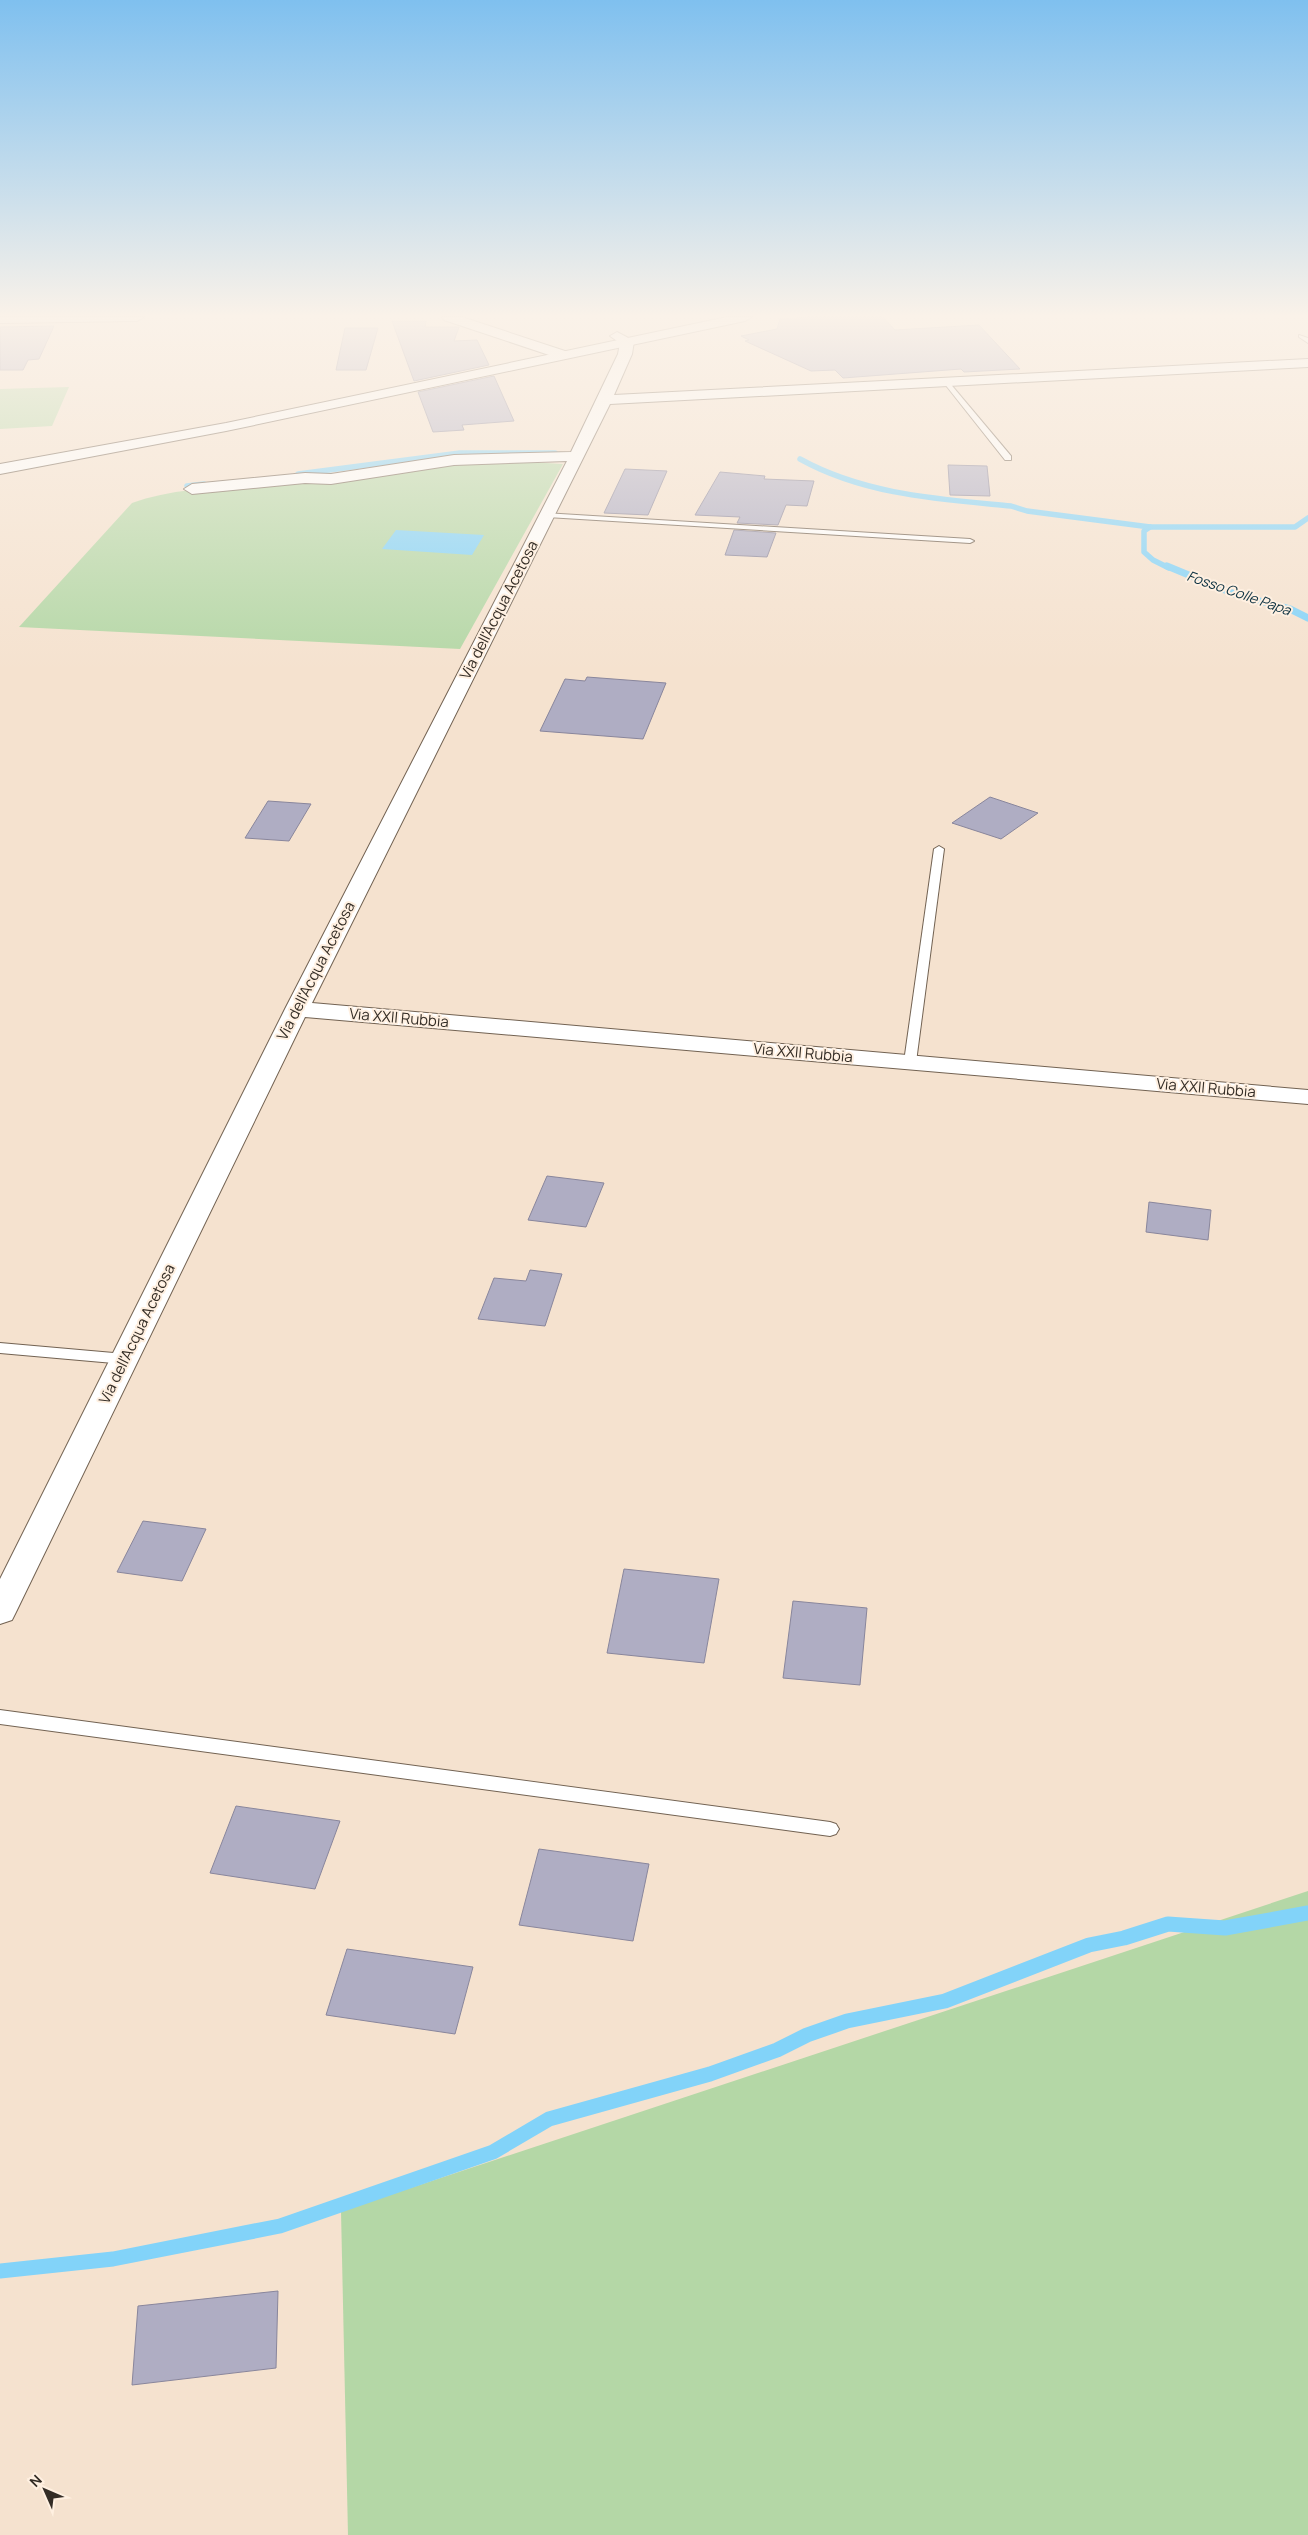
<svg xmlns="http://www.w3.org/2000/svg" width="1308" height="2535" viewBox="0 0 1308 2535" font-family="Manrope,sans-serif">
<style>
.green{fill:#b4d7a6}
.water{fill:#82d3f9}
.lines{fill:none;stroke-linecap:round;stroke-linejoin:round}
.stream-far2{stroke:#82d3f9;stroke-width:5.5}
.stream-far1{stroke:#82d3f9;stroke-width:7}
.stream{stroke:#82d3f9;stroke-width:15}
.building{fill:#afadc3;stroke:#89869c}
.lane-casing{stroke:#726252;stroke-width:2}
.street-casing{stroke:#726252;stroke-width:2}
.primary-casing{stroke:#726252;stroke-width:2}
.lane{fill:#fff;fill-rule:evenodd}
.street{fill:#fff;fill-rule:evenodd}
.primary{fill:#fff;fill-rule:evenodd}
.labels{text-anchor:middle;stroke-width:4;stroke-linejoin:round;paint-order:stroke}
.far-water-label{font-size:14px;font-style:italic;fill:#0d3242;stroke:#fff0e1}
.street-label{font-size:15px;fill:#332c25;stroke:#fff0e1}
</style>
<rect width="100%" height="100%" fill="#f5e2cf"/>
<g class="green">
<polygon points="69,387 52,426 0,429 0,389"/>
<path d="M 513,461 L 563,464 L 460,649 L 19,627 L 132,503 C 180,485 246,487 297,482 C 369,475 441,465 513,461 Z"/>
<polygon points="1308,1891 1308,2535 348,2535 341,2211"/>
</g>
<polygon class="water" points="396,530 484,535 472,555 382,549"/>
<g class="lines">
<g class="stream-far2">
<path d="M 800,459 C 865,495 939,499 1011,506 L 1027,511 L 1150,527 L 1295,527 L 1308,518"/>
<polyline points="298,474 460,453 555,453"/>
<polyline points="187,486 204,484"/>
<polyline points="1150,527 1144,531 1144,552 1153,560 1169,568"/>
</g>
<polyline class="stream-far1" points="1167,566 1237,595 1290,609 1308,618"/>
<polyline class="stream" points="0,2271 113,2259 280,2226 493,2152 549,2119 710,2074 777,2050 807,2035 847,2021 945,2001 1089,1945 1124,1938 1168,1924 1225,1928 1308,1913"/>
</g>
<g class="building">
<polygon points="807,317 883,317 895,330 979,325 1020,369 964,372 961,369 843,378 835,370 811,371 745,341 749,340 741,336 777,329 780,319"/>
<polygon points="392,321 426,321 425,327 459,327 454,341 477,340 489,365 414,381"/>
<polygon points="54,326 39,359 28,360 23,370 0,370 0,327"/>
<polygon points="345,328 378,328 366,370 336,370"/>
<polygon points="494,376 514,421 462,425 464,430 433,432 418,392"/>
<polygon points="948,465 987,466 990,496 950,495"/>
<polygon points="625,469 667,471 648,515 604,513"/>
<polygon points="720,472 765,476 764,479 814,481 807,506 786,505 778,525 737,523 740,517 695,515"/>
<polygon points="734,530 776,533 767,557 725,555"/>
<polygon points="587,677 666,683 643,739 540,731 565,679 585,681"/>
<polygon points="990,797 1038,813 1001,839 952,823"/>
<polygon points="268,801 311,804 289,841 245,838"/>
<polygon points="547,1176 604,1183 586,1227 528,1220"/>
<polygon points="1149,1202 1211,1210 1208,1240 1146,1232"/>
<polygon points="530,1270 562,1274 545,1326 478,1319 494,1278 526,1281"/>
<polygon points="143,1521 206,1529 182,1581 117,1572"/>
<polygon points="624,1569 719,1579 704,1663 607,1653"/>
<polygon points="793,1601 867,1608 860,1685 783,1678"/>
<polygon points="236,1806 340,1821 315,1889 210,1873"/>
<polygon points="539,1849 649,1864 633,1941 519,1925"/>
<polygon points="347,1949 473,1967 455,2034 326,2015"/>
<polygon points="278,2291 276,2368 132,2385 138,2306"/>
</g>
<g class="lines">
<g class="lane-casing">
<g id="lane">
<polygon points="1299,335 1308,338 1308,343 1299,337"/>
<polygon points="944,381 948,381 1011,456 1011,460 1005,460 944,383"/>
<polygon points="544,513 970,539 974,541 970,543 547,517 544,517"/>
<polygon points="939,846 944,849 916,1062 910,1066 904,1062 934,849"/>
<polygon points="0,1343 125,1354 132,1359 125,1364 0,1353"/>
<polygon points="0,1710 830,1822 836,1824 839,1829 836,1834 830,1836 0,1724"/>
</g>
</g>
<g class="street-casing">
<g id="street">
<polygon points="0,317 144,317 137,321 0,323"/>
<polygon points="442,317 462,317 568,352 570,355 568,358 558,358 444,320"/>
<polygon points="617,332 634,341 632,354 614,395 1308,359 1308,367 610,404 312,1003 1308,1090 1308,1104 305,1017 16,1612 12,1620 0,1624 0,1579 285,1009 567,461 454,465 331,484 305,483 192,494 184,489 192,484 305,473 331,474 454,455 571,452 618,354 620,343 610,336"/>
</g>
</g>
<g class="primary-casing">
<polygon id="primary" points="727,317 752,317 745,321 226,431 0,474 0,464 226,423"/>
</g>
<use href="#lane" class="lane"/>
<use href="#street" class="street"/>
<use href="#primary" class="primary"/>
</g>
<linearGradient id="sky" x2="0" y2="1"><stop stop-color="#7fc0ef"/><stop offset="0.47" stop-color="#faf2e9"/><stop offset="1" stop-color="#faf2e9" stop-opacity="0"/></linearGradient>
<rect width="1308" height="672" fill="url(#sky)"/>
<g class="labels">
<g class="far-water-label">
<text transform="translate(1239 593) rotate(19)" y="5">Fosso Colle Papa</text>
</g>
<g class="street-label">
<text transform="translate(499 610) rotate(-63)" y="5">Via dell'Acqua Acetosa</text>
<text transform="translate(316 971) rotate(-63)" y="5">Via dell'Acqua Acetosa</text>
<text transform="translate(399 1018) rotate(5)" y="5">Via XXII Rubbia</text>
<text transform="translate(803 1053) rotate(5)" y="5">Via XXII Rubbia</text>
<text transform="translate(1206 1088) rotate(5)" y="5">Via XXII Rubbia</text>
<text transform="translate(137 1334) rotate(-64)" y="5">Via dell'Acqua Acetosa</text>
</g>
</g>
<g transform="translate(45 2490) rotate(315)" stroke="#fff0e1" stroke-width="4" paint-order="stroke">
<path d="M0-4L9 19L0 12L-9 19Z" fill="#332c25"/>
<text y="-8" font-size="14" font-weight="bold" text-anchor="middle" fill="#332c25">N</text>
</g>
</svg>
